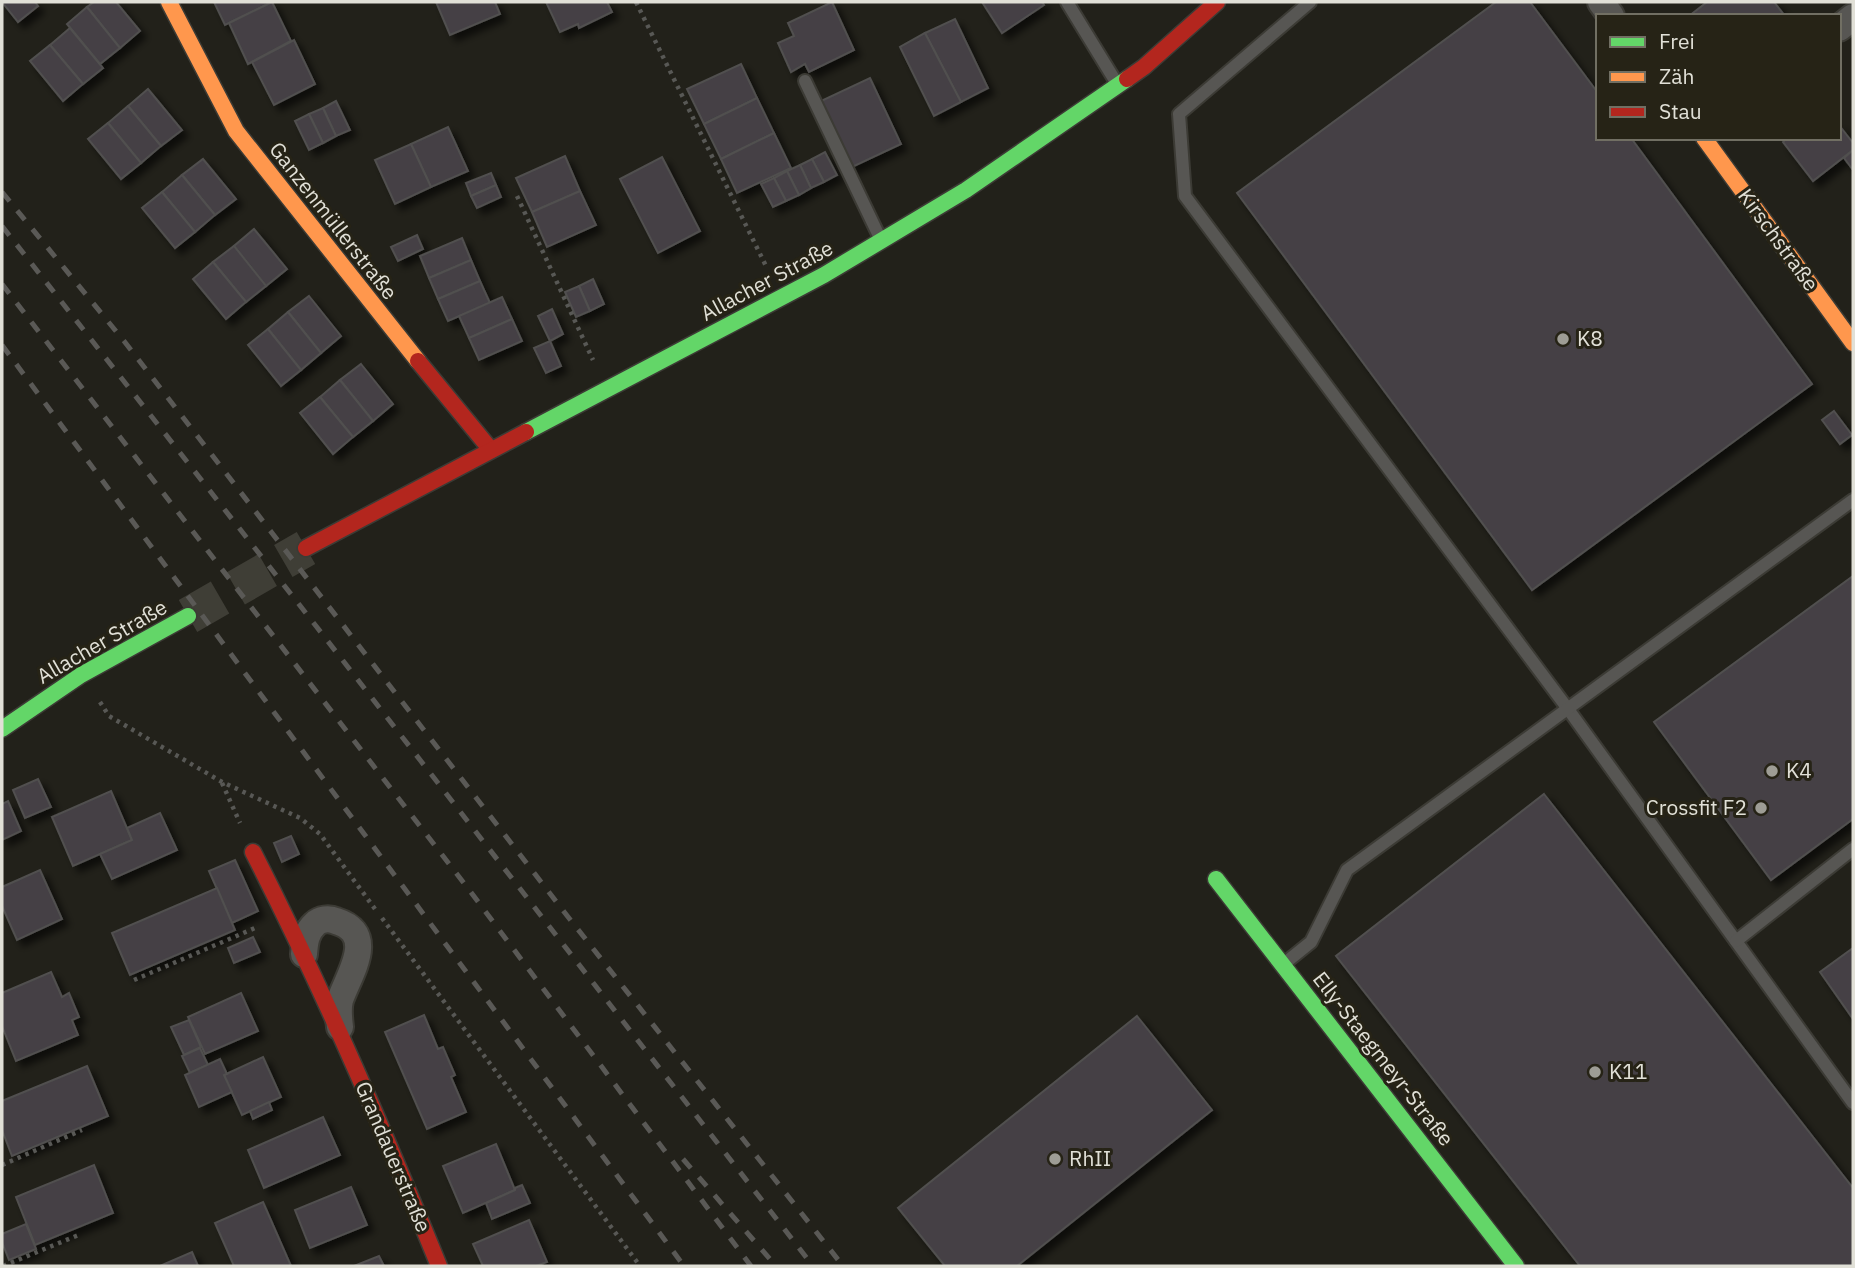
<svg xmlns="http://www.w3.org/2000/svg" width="1855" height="1268" viewBox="0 0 1855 1268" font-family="'IBM Plex Sans',sans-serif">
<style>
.building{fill:#444145;stroke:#51504f;stroke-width:2;filter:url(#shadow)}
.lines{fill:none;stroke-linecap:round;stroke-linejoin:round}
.secondary-tunnel{stroke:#3f3e36;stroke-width:37;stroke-dasharray:37 18;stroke-linecap:butt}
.lane-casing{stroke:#3c3b35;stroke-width:16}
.street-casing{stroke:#3c3b35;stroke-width:30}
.fast-casing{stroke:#3c3b35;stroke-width:19}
.slow-casing{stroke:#3c3b35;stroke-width:19}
.jam-casing{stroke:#3c3b35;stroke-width:19}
.path{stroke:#585855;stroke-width:4.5;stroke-dasharray:3.5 5;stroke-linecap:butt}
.lane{stroke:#575653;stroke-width:12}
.street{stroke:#575653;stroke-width:26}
.fast{stroke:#63d668;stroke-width:16}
.slow{stroke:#ff974d;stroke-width:16}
.jam{stroke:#b3261e;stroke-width:16}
.rail{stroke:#5a5956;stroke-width:5;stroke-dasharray:12 12;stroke-linecap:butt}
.poi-dot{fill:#9e9d95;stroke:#262316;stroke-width:2.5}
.labels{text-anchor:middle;stroke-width:6;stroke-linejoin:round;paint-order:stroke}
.street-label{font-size:21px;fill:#e1e0d7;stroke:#262316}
.poi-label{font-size:21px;fill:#e1e0d7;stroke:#262316;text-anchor:start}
</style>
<defs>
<filter id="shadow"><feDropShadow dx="6" dy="6" stdDeviation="3.5" flood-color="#0009"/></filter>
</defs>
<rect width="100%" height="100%" fill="#22211a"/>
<g class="building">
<polygon points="2,2 35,2 38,6 18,22"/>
<polygon points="94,2 116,2 140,31 120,48 87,7"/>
<polygon points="214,2 267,2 268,4 225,25"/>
<polygon points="272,2 291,41 248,64 229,23"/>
<polygon points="436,2 495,2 500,14 450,35"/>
<polygon points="546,2 607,2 612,12 579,28 578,24 560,32"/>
<polygon points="832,2 854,50 809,72 805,64 791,72 778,43 794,36 788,23"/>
<polygon points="982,2 1042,2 1044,5 1002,33"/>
<polygon points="1496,2 1530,2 1598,93 1598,138 1631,138 1812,384 1532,590 1237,193"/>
<polygon points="1707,2 1774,2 1785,16 1689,16"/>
<polygon points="87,7 120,48 100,64 67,24"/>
<polygon points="955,19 988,88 961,102 925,33"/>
<polygon points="70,28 103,68 83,84 50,45"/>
<polygon points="925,33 961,102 934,116 900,47"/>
<polygon points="294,40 315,84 274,105 252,62"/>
<polygon points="50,45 83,84 63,101 30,61"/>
<polygon points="741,64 757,98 704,124 687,89"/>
<polygon points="870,78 901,144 850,168 819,102"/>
<polygon points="148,89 182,130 161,146 128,106"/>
<polygon points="757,98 774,133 721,159 704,124"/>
<polygon points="336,101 350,130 336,136 323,108"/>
<polygon points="128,106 161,146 141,163 108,123"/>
<polygon points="323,108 336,136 323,143 309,114"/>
<polygon points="309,114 323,143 309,150 295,121"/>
<polygon points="108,123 141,163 121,179 88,139"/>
<polygon points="1839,125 1853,143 1853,150 1813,181 1783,142 1787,138 1839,138"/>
<polygon points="448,127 468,171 431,187 411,144"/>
<polygon points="774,133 791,168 737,193 721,159"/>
<polygon points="411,144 431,187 395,204 375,160"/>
<polygon points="1853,150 1853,170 1844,158"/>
<polygon points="825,152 837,175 824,182 812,159"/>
<polygon points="565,156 580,191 532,212 516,178"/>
<polygon points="662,157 700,231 658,253 620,179"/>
<polygon points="203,159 236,199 215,215 182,175"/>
<polygon points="812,159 824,182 811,188 800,165"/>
<polygon points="800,165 811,188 799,195 787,171"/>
<polygon points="787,171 799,195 786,201 774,178"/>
<polygon points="491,173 496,185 471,196 466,183"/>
<polygon points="182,175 215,215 195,232 162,192"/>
<polygon points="774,178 786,201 773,207 761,184"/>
<polygon points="496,185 501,197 477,208 471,196"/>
<polygon points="580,191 596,225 547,247 532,212"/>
<polygon points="162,192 195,232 175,248 142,208"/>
<polygon points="254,229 287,269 266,286 234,246"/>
<polygon points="417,235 423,249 398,261 391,247"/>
<polygon points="462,238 471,260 429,278 420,256"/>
<polygon points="234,246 266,286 246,302 213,262"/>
<polygon points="471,260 480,281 438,299 429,278"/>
<polygon points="213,262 246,302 226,319 193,279"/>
<polygon points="593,279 604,304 590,311 579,286"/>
<polygon points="480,281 490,303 448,321 438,299"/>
<polygon points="579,286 590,311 576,317 565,292"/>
<polygon points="309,296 341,336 321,353 288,312"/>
<polygon points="502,297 512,319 469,338 459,316"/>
<polygon points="552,309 563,334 550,341 538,316"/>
<polygon points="288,312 321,353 301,370 268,329"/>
<polygon points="512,319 522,341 479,360 469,338"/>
<polygon points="268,329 301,370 281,386 248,345"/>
<polygon points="550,341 561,366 546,373 534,348"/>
<polygon points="361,364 393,404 373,421 340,380"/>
<polygon points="340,380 373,421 353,437 320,397"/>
<polygon points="320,397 353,437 333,454 300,413"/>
<polygon points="1834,411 1852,435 1840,444 1822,420"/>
<polygon points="1853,576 1853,819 1771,880 1654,722"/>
<polygon points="38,779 51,807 25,818 13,790"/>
<polygon points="111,791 132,840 73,866 52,817"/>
<polygon points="1544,794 1853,1188 1853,1266 1580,1266 1336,956"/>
<polygon points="8,801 21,831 2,840 2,804"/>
<polygon points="160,813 177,850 112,879 100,854 132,840 127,828"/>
<polygon points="291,836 299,854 282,862 274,843"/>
<polygon points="235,860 258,911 232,923 209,871"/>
<polygon points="40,870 62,919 17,940 2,906 2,887"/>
<polygon points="217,888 235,930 130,975 112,933"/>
<polygon points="253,937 260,952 234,963 228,948"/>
<polygon points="1853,948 1853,1019 1820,972"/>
<polygon points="51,972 62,997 69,993 79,1017 72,1020 78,1035 16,1061 2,1026 2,993"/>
<polygon points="241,993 258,1031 205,1054 188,1017"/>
<polygon points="424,1015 438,1049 443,1047 455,1075 451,1077 466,1112 427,1129 385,1032"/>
<polygon points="1137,1016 1212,1110 1017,1266 945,1266 898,1208"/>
<polygon points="189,1020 201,1047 184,1055 171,1027"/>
<polygon points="200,1048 208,1065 190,1073 182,1056"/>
<polygon points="263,1057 281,1097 242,1115 224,1075"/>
<polygon points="220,1059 227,1074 224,1075 232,1092 199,1107 185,1075"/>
<polygon points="87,1066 108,1116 12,1156 2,1130 2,1101"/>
<polygon points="269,1102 272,1110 253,1119 250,1111"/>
<polygon points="323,1117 340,1155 264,1188 248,1150"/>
<polygon points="496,1144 515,1190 463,1213 443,1166"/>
<polygon points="94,1165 113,1213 35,1245 16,1197"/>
<polygon points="522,1185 530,1203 492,1219 486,1203 515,1190 515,1188"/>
<polygon points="351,1187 367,1225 310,1248 295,1210"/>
<polygon points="263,1202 291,1266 234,1266 215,1223"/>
<polygon points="529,1220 547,1262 536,1266 483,1266 473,1244"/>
<polygon points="26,1224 36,1249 9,1260 2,1242 2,1234"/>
<polygon points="192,1252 198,1266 160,1266"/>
<polygon points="379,1256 384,1266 354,1266"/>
</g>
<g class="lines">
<polyline class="secondary-tunnel" points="188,616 306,548"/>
<g class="lane-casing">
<g id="lane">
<polyline points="1067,2 1116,82"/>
<polyline points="1310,2 1179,114 1185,196 1568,709 1853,1103"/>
<polyline points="805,81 880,238"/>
<polyline points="1736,941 1853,849"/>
<polyline points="1285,963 1311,942 1347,870 1853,500"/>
</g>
</g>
<g class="street-casing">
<g id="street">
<polyline points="1601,2 1611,16"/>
<polyline points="1839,28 1853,17"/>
<path d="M 304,954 C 305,942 306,932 315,924 C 320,919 329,918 336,921 C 378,934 349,974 340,1000 C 338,1008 339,1019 340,1027"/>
</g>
</g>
<g class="fast-casing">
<g id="fast">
<polyline points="526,432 824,275 966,190 1127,79"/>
<polyline points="2,729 81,675 188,616"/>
<polyline points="1216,879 1516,1266"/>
</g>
</g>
<g class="slow-casing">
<g id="slow">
<polyline points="169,2 236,131 418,361"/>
<polyline points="1704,138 1853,343"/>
</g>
</g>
<g class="jam-casing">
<g id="jam">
<polyline points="1127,79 1144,67 1217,2"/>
<polyline points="418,361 491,450"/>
<polyline points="306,548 526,432"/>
<path d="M 253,852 C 322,987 382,1126 439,1266"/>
</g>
</g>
<g class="path">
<polyline points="636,2 766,266"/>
<polyline points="517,196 593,360"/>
<polyline points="100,702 109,716 222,782 300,818 320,834 375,909"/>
<polyline points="222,783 240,823"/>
<polyline points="382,918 640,1266"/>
<polyline points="134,980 255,928"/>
<polyline points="2,1165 82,1130"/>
<polyline points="3,1266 81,1234"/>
</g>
<use href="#lane" class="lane"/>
<use href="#street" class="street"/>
<use href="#fast" class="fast"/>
<use href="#slow" class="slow"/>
<use href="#jam" class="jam"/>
<g class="rail">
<polyline points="2,192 124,341 565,913 843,1266"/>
<polyline points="2,226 316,626 813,1266"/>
<polyline points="2,284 470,891 751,1266"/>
<polyline points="2,345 684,1266"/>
<polyline points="683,1159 776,1266"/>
</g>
</g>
<g class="poi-dot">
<circle cx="1563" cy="339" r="7"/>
<circle cx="1772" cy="771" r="7"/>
<circle cx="1761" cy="808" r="7"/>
<circle cx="1595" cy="1072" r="7"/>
<circle cx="1055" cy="1159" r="7"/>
</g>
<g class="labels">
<g class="street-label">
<text transform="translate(333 221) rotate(52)" y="7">Ganzenmüllerstraße</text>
<text transform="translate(1778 240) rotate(54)" y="7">Kirschstraße</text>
<text transform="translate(767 281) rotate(-28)" y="7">Allacher Straße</text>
<text transform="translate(102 642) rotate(-30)" y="7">Allacher Straße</text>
<text transform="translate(1383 1059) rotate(52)" y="7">Elly-Staegmeyr-Straße</text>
<text transform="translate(393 1157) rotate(67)" y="7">Grandauerstraße</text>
</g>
<g class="poi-label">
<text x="1577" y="346">K8</text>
<text x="1786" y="778">K4</text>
<text x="1747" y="815" text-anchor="end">Crossfit F2</text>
<text x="1609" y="1079">K11</text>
<text x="1069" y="1166">RhII</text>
</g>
</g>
<rect width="1855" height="1268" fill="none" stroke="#e1e0d7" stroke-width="7"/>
<rect x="1596" y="14" width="245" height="126" fill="#262316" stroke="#716f63" stroke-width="2"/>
<rect x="1610" y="37" width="35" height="10" fill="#63d668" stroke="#716f63" stroke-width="2"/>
<text x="1659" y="49" font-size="21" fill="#e1e0d7">Frei</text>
<rect x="1610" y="72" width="35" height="10" fill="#ff974d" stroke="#716f63" stroke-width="2"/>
<text x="1659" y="84" font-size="21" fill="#e1e0d7">Zäh</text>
<rect x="1610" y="107" width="35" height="10" fill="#b3261e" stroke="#716f63" stroke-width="2"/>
<text x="1659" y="119" font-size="21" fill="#e1e0d7">Stau</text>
</svg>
